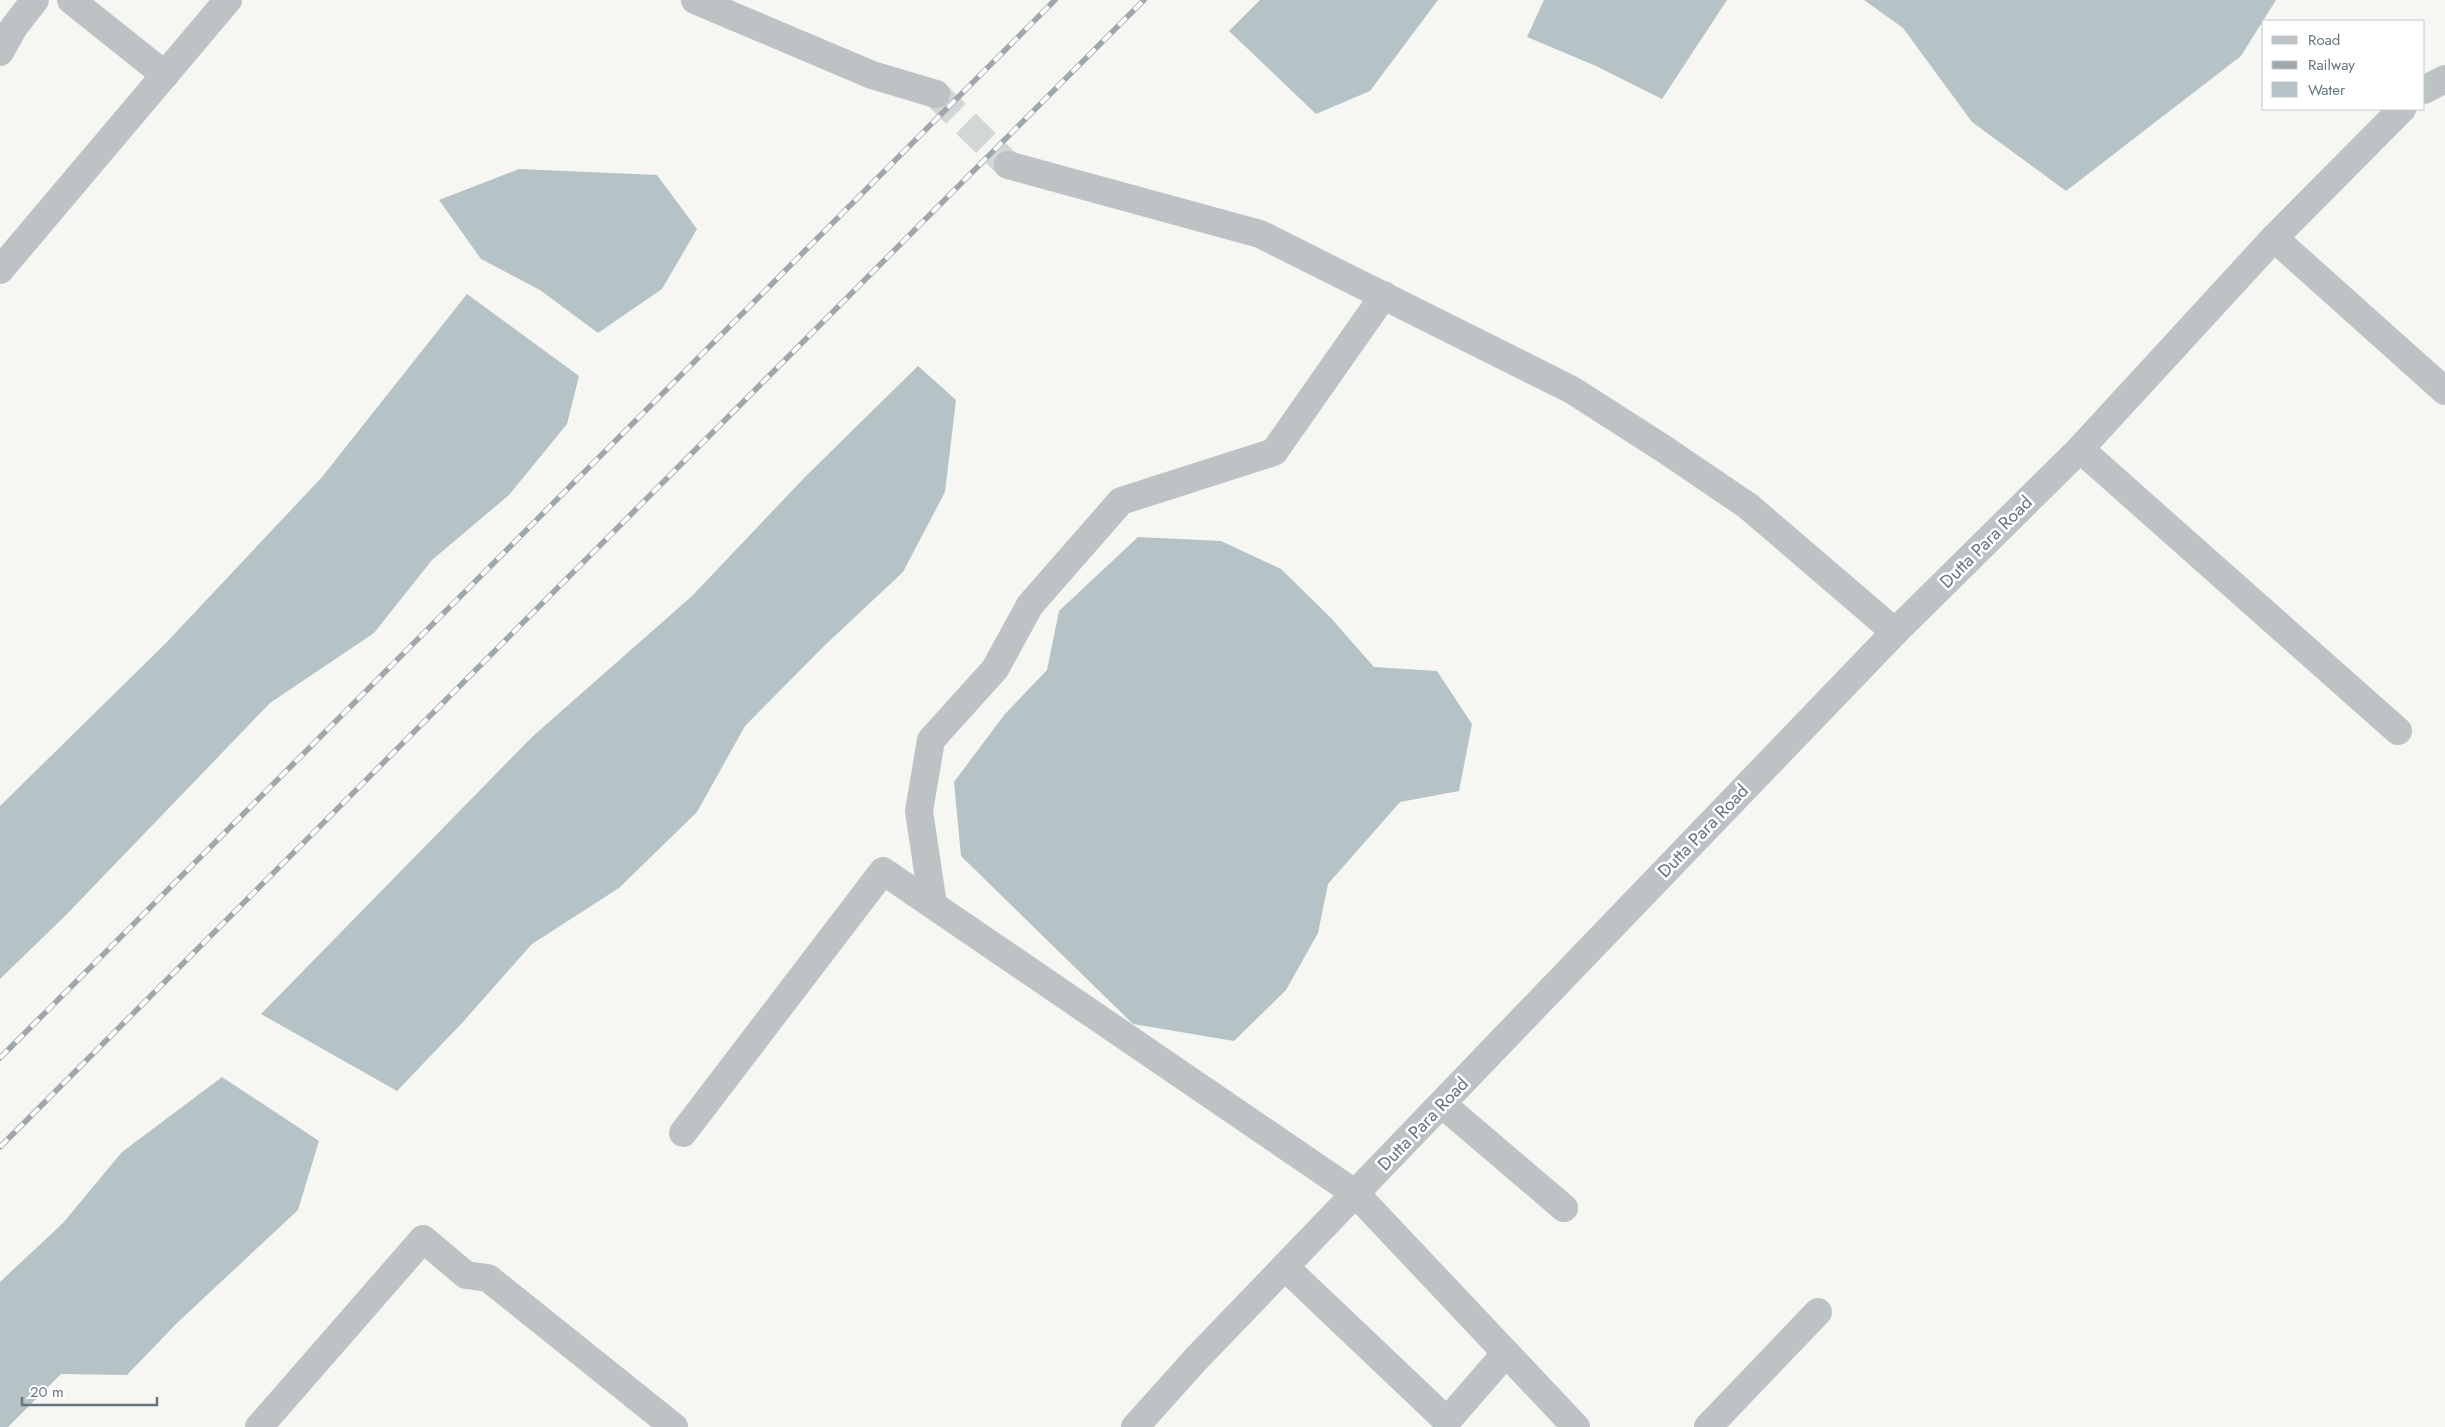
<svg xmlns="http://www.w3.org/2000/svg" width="2445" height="1427" viewBox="0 0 2445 1427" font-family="Jost,sans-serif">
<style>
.water{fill:#b5c3c6}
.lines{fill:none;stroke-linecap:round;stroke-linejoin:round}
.street-tunnel{stroke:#d1d6d6;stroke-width:28;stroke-dasharray:28 14;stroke-linecap:butt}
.street{stroke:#bdc3c5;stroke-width:28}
.rail-casing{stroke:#9fa7ab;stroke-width:5.5}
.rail{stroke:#fff;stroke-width:4;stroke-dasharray:11;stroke-linecap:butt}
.labels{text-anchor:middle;stroke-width:5;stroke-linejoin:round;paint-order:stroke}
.street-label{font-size:18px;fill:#63757d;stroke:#fff}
</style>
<rect width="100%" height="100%" fill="#f6f6f3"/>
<g class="water">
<polygon points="1260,0 1438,0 1370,91 1316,114 1229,31"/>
<polygon points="1544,0 1727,0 1662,99 1596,66 1527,37"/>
<polygon points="1864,0 2276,0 2241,56 2066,191 1972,122 1903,28"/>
<polygon points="519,169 657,175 697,229 662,289 598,333 540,290 481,259 439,200"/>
<polygon points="467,294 579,376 567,424 509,495 432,560 374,633 270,703 65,916 0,979 0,806 165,644 322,477"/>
<polygon points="918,366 956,400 945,492 903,572 823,647 745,726 697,812 619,888 532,944 462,1023 397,1091 261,1014 532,737 692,596 806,476"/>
<polygon points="1138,537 1221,541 1281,569 1330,617 1374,667 1437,671 1472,724 1459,791 1400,802 1328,884 1318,933 1286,990 1234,1041 1133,1024 961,856 954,782 1005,714 1047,670 1059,611"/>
<polygon points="222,1077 319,1141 298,1210 177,1323 127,1375 61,1374 8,1427 0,1427 0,1282 63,1223 122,1152"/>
</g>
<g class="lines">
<polyline class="street-tunnel" points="936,94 1008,165"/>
<g class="street">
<polyline points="71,0 165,75"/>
<polyline points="695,0 872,75 936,94"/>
<polyline points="0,52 14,27 35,0"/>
<polyline points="2424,90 2445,79"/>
<polyline points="1008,165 1260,234 1572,390 1664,449 1748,506 1895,632"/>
<polyline points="2274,238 2445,391"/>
<polyline points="0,270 228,0"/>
<polyline points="2080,449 2398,731"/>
<polyline points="933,905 919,811 931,740 995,669 1030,605 1121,501 1274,452 1384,295"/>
<polyline points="1442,1104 1564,1208"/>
<polyline points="683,1133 883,871 1356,1194 1576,1427"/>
<polyline points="1285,1267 1447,1421 1506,1353"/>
<polyline points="259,1427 423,1239 466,1275 488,1278 674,1427"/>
<polyline points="1135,1427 1196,1359 1895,632 2080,449 2274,238 2402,109"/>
<polyline points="1708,1427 1818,1312"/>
</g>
<g class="rail-casing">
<g id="rail">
<polyline points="0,1058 1055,0"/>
<polyline points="0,1147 1144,0"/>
</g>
</g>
<use href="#rail" class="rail"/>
</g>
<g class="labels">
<g class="street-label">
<text transform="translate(1986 542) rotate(-45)" y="6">Dutta Para Road</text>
<text transform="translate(1703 831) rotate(-46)" y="6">Dutta Para Road</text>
<text transform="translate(1423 1124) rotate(-46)" y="6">Dutta Para Road</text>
</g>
</g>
<rect x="2262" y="20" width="162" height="90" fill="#ffffff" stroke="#c1c8cb"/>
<rect x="2272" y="36" width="25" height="8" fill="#bdc3c5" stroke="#c1c8cb"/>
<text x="2308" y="45" font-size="15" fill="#63757d">Road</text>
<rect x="2272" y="61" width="25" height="8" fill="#9fa7ab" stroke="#c1c8cb"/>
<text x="2308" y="70" font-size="15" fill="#63757d">Railway</text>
<rect x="2272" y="82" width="25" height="15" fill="#b5c3c6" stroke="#c1c8cb"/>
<text x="2308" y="95" font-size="15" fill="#63757d">Water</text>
<path d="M22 1397v8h135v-8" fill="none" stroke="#63757d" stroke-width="2.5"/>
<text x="30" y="1397" font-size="15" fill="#63757d" stroke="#ffffff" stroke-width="4" paint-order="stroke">20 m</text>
</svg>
